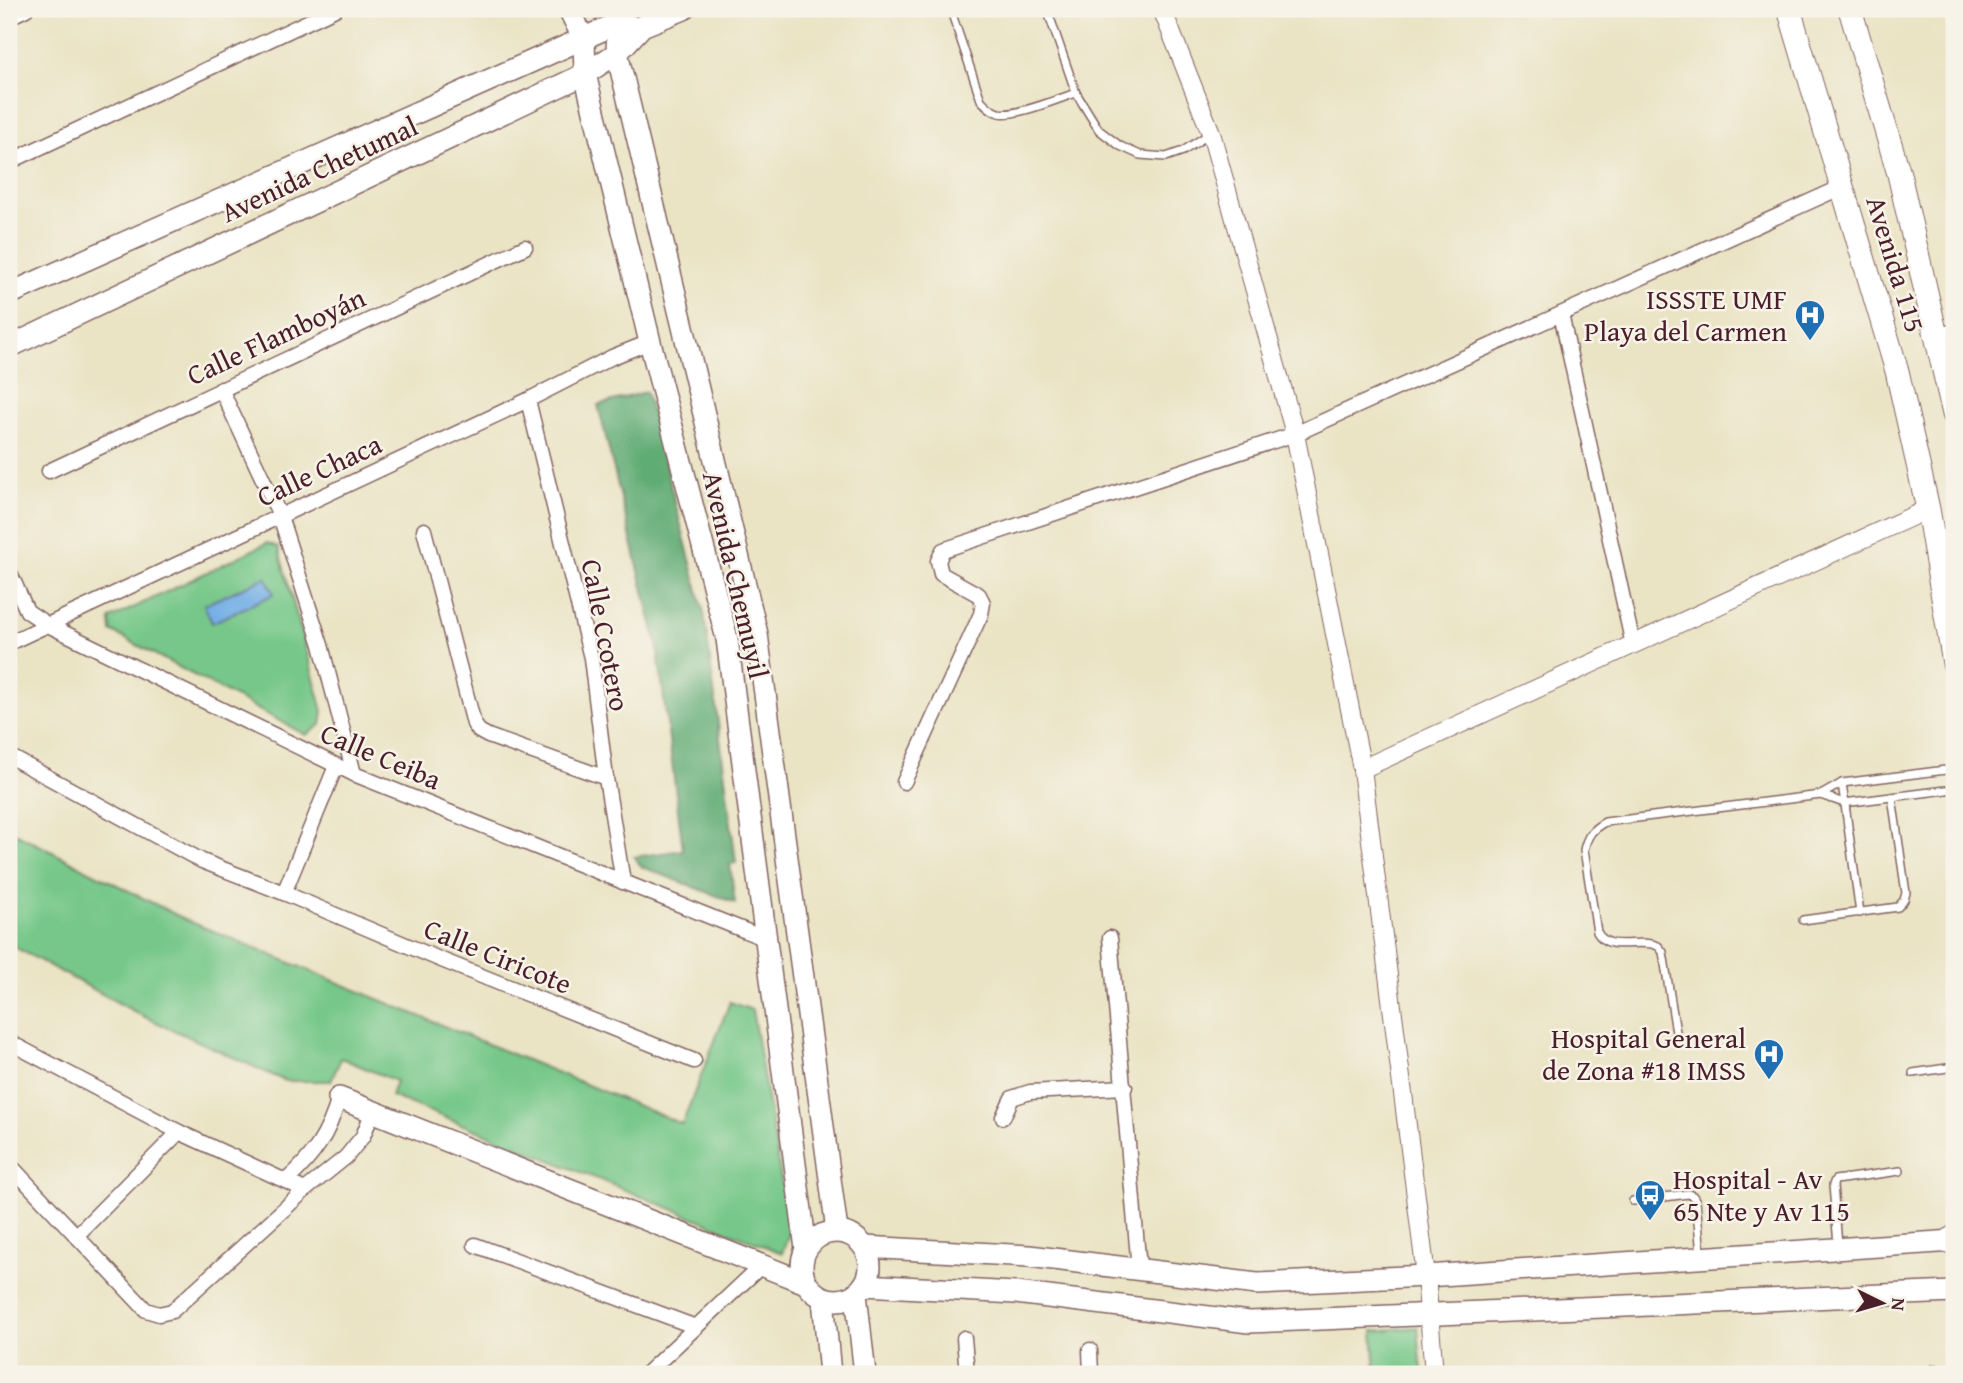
<svg xmlns="http://www.w3.org/2000/svg" width="1963" height="1383" viewBox="0 0 1963 1383" font-family="'Gentium Book Plus',serif">
<style>
.green{fill:#76c789;stroke:#60735a;stroke-width:2}
.forest{fill:#60ac75;stroke:#556650;stroke-width:2}
.water{fill:#76b0e6;stroke:#606888;stroke-width:2}
.lines{fill:none;stroke-linecap:round;stroke-linejoin:round}
.service-casing{stroke:#826461;stroke-width:10}
.minor-casing{stroke:#826461;stroke-width:17}
.tertiary-casing{stroke:#826461;stroke-width:20}
.secondary-casing{stroke:#826461;stroke-width:24}
.primary-casing{stroke:#826461;stroke-width:25}
.service{stroke:#fff;stroke-width:7}
.minor{stroke:#fff;stroke-width:14}
.tertiary{stroke:#fff;stroke-width:18}
.secondary{stroke:#fff;stroke-width:21}
.primary{stroke:#fff;stroke-width:23}
.labels{text-anchor:middle;stroke-width:5;stroke-linejoin:round;paint-order:stroke}
.street-label{font-size:28px;fill:#4a1f2b;stroke:#f7f3e8}
.poi-label{font-size:28px;fill:#4a1f2b;stroke:#f7f3e8;text-anchor:end}
</style>
<rect width="100%" height="100%" fill="#f7f3e8"/>
<filter id="ink" filterUnits="userSpaceOnUse"><feTurbulence type="fractalNoise" baseFrequency=".0143" numOctaves="2"/><feDisplacementMap in="SourceGraphic" scale="14" xChannelSelector="R" yChannelSelector="G"/><feConvolveMatrix kernelMatrix="1 2 1 2 8 2 1 2 1" color-interpolation-filters="sRGB"/></filter>
<filter id="wash" filterUnits="userSpaceOnUse"><feTurbulence type="fractalNoise" baseFrequency=".00686" numOctaves="4" result="noise"/><feDisplacementMap in="SourceGraphic" scale="28" xChannelSelector="R" yChannelSelector="G"/><feGaussianBlur stdDeviation="1.57" result="paint"/><feColorMatrix in="noise" values="0 0 0 0 0 0 0 0 0 0 0 0 0 0 0 0 0 1.4 0 .05"/><feComposite in="paint" operator="in"/></filter>
<g filter="url(#wash)">
<rect width="100%" height="100%" fill="#eae3c4"/>
<g class="green">
<polygon points="267,543 278,547 323,711 321,725 306,735 111,631 110,619"/>
<polygon points="9,830 186,920 682,1124 730,1002 752,1010 790,1231 782,1253 391,1096 396,1081 341,1058 331,1081 285,1081 143,1016 9,944"/>
<polygon points="1418,1327 1422,1374 1376,1374 1373,1331"/>
</g>
<polygon class="forest" points="646,392 704,613 736,863 730,864 735,903 642,867 634,857 683,850 657,644 598,405"/>
<polygon class="water" points="266,577 274,594 212,623 204,605"/>
</g>
<g filter="url(#ink)">
<g class="lines">
<g class="service-casing">
<g id="service">
<path d="M 952,9 L 952,14 L 981,100 C 986,105 992,112 999,113 C 1015,117 1060,98 1076,93"/>
<polyline points="1047,9 1076,93 1099,130 1120,146 1140,155 1166,157 1183,151 1211,133"/>
<polyline points="1954,769 1842,783 1821,795 1844,803 1954,789"/>
<polyline points="1842,783 1860,913"/>
<polyline points="1803,920 1898,907 1904,900 1906,893 1892,797"/>
<path d="M 1676,1032 L 1663,952 L 1658,946 C 1639,937 1609,954 1597,932 L 1584,850 C 1587,836 1592,829 1605,822 L 1821,795"/>
<polyline points="1913,1073 1954,1067"/>
<polyline points="1633,1201 1688,1194 1693,1196 1696,1201 1701,1254"/>
<polyline points="1838,1245 1833,1185 1835,1180 1900,1171"/>
</g>
</g>
<g class="minor-casing">
<g id="minor">
<polyline points="9,17 26,9"/>
<polyline points="9,162 335,9"/>
<polyline points="1561,314 1633,645"/>
<polyline points="1936,334 1954,332"/>
<polyline points="221,389 280,516 321,645 354,774"/>
<polyline points="528,400 591,658 606,778 623,882"/>
<polyline points="49,471 525,247"/>
<polyline points="424,530 474,724 479,731 488,736 606,778"/>
<polyline points="9,571 27,611 48,625 354,774 766,939"/>
<polyline points="9,643 528,400 612,357 650,342"/>
<polyline points="9,756 202,861 284,893"/>
<polyline points="336,766 284,893 439,959 694,1061"/>
<polyline points="904,782 981,614 983,603 979,595 941,574 938,561 943,550 1295,434 1842,187"/>
<polyline points="1110,938 1139,1269"/>
<polyline points="9,1042 179,1132 305,1190 172,1311 159,1314 146,1310 9,1164"/>
<polyline points="1003,1117 1012,1098 1030,1092 1125,1087"/>
<path d="M 286,1181 C 315,1155 328,1135 339,1098"/>
<polyline points="305,1190 346,1157 363,1136 373,1111"/>
<polyline points="76,1236 179,1132"/>
<polyline points="475,1245 696,1327"/>
<polyline points="964,1338 967,1374"/>
<polyline points="1090,1350 1091,1374"/>
<polyline points="1935,1372 1935,1374"/>
<polyline points="646,1374 761,1266"/>
</g>
</g>
<g class="tertiary-casing">
<g id="tertiary">
<polyline points="1162,9 1211,133 1295,434 1362,769 1426,1276 1434,1374"/>
<polyline points="1362,769 1928,509"/>
</g>
</g>
<g class="secondary-casing">
<g id="secondary">
<polyline points="569,9 584,40 585,74 650,342 727,639 806,1249"/>
<polyline points="612,9 618,23 617,53 757,634 837,1231"/>
<polyline points="9,294 618,23 629,25"/>
<polyline points="9,347 585,74 617,53 642,26 684,9"/>
<polyline points="339,1098 806,1283"/>
<circle cx="836" cy="1266" r="34"/>
<polyline points="864,1247 1029,1256 1257,1284 1426,1276 1954,1241"/>
<polyline points="864,1285 1016,1293 1249,1322 1954,1292"/>
<polyline points="856,1294 865,1374"/>
<polyline points="823,1298 830,1374"/>
</g>
</g>
<g class="primary-casing">
<g id="primary">
<polyline points="1789,9 1897,371 1928,509 1954,663"/>
<polyline points="1850,9 1899,174 1954,414"/>
<polyline points="1948,1242 1954,1237"/>
</g>
</g>
<use href="#service" class="service"/>
<use href="#minor" class="minor"/>
<use href="#tertiary" class="tertiary"/>
<use href="#secondary" class="secondary"/>
<use href="#primary" class="primary"/>
</g>
</g>
<defs>
<g id="hospital-pin" transform="scale(1.575)"><path d="M0 17L-7.5 6A9.5 9.5 0 1 1 7.5 6Z" fill="#1f6fb2" stroke="#f7f3e8"/><path d="M-5-5h3v3.5h4V-5h3V5h-3V1.5h-4V5h-3Z" fill="#fff"/></g>
<g id="bus-pin" transform="scale(1.575)"><path d="M0 17L-7.5 6A9.5 9.5 0 1 1 7.5 6Z" fill="#1f6fb2" stroke="#f7f3e8"/><path d="M-5-6H5V4H4V6H2V4H-2V6H-4V4H-5ZM-3.5-4V0h7V-4ZM-3.5 1.2v1.5H-2V1.2ZM2 1.2v1.5H3.5V1.2Z" fill="#fff"/></g>
</defs>
<g fill-rule="evenodd">
<use href="#hospital-pin" x="1810" y="315"/>
<use href="#hospital-pin" x="1769" y="1054"/>
<use href="#bus-pin" x="1650" y="1195"/>
</g>
<g class="labels">
<g class="street-label">
<text transform="translate(319 169) rotate(-25)" y="10">Avenida Chetumal</text>
<text transform="translate(1896 264) rotate(73)" y="10">Avenida 115</text>
<text transform="translate(276 336) rotate(-25)" y="10">Calle Flamboyán</text>
<text transform="translate(319 470) rotate(-25)" y="10">Calle Chaca</text>
<text transform="translate(736 575) rotate(77)" y="10">Avenida Chemuyil</text>
<text transform="translate(606 635) rotate(79)" y="10">Calle Ccotero</text>
<text transform="translate(381 756) rotate(23)" y="10">Calle Ceiba</text>
<text transform="translate(498 956) rotate(22)" y="10">Calle Ciricote</text>
</g>
<g class="poi-label">
<text x="1787" y="309">ISSSTE UMF<tspan x="1787" dy="32">Playa del Carmen</tspan></text>
<text x="1746" y="1048">Hospital General<tspan x="1746" dy="32">de Zona #18 IMSS</tspan></text>
<text x="1673" y="1189" text-anchor="start">Hospital - Av<tspan x="1673" dy="32">65 Nte y Av 115</tspan></text>
</g>
</g>
<rect width="1963" height="1383" fill="none" stroke="#f7f3e8" stroke-width="35"/>
<g transform="translate(1882 1303) rotate(95)" stroke="#f7f3e8" stroke-width="5" paint-order="stroke">
<path d="M0-5L12 26L0 18L-12 26Z" fill="#4a1f2b"/>
<text y="-10" font-size="19" font-weight="bold" text-anchor="middle" fill="#4a1f2b">N</text>
</g>
</svg>
